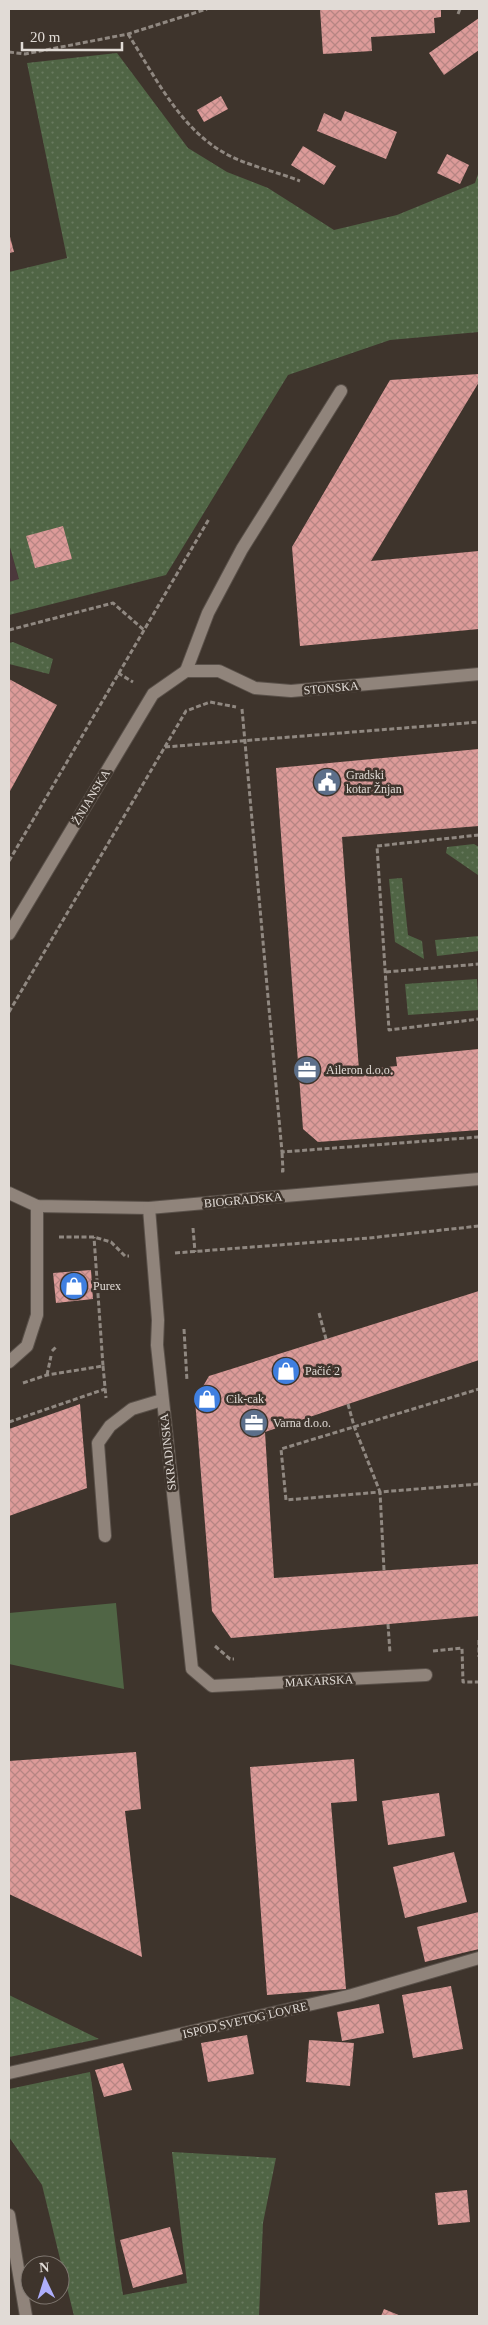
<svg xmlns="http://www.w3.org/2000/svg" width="488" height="2325" viewBox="0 0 488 2325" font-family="'Times New Roman',serif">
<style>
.education{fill:#4c383c}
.grass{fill:url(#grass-dots)}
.park{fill:#506545}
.building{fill:url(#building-cross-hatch)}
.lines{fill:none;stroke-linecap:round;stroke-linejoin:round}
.minor-casing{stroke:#5a514a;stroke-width:14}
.path{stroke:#908881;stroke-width:3;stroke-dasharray:5 2.5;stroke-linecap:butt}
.minor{stroke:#90847b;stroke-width:12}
.labels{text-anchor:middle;stroke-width:5;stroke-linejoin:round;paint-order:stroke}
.street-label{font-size:12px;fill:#e1dbd6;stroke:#3e342c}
.poi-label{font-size:12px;fill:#e1dbd6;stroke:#3e342c;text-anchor:start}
</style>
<defs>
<pattern id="grass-dots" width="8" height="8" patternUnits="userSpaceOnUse" patternTransform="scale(1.25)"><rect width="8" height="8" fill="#506545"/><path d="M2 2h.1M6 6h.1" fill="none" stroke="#697a5f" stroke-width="1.8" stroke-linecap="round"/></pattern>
<pattern id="building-cross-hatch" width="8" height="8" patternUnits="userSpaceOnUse" patternTransform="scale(1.25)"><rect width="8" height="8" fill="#dc9b99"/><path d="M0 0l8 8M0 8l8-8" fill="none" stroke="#b68583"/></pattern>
</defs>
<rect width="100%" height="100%" fill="#3e342c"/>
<polygon class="education" points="9,544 19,580 9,582"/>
<g class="grass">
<polygon points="117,53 188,148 227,172 268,188 334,230 397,215 475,183 479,171 479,332 390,340 288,375 166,575 9,615 9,582 19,579 9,544 9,272 67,258 27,63"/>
<polygon points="13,642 53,659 49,674 9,664 9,643"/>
<polygon points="474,844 479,847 479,888 478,875 446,853 447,847"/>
<polygon points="402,878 408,935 422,941 424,959 395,942 389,879"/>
<polygon points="479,936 479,951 437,956 435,940"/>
<polygon points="477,979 479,1010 408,1015 405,984"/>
<polygon points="9,1995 99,2039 9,2057"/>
<polygon points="90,2072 123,2295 187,2283 172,2152 276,2158 263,2223 259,2316 74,2316 42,2185 9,2137 9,2089"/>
</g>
<polygon class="park" points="116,1603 124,1689 9,1664 9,1613"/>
<g class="building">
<polygon points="320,9 441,9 441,17 434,18 435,33 371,37 372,51 323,54"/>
<polygon points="479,18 479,50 444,75 429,53"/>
<polygon points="221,96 228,109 204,122 197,110"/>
<polygon points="345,111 397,132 386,159 317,131 324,113 341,121"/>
<polygon points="303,146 336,166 324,185 291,165"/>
<polygon points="447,154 469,165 460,184 437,173"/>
<polygon points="9,233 14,252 9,253"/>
<polygon points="479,374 479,382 371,561 479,551 479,629 300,646 292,547 390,380"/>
<polygon points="63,526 72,559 35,568 26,536"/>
<polygon points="9,679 57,705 9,793"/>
<polygon points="479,749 479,826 342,837 359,1070 397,1066 396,1057 479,1049 479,1130 318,1142 303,1129 276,768"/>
<polygon points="91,1270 93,1299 56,1303 53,1273"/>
<polygon points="479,1291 479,1360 265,1432 274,1578 479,1564 479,1616 231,1638 212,1611 195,1400 209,1376"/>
<polygon points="80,1404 87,1488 9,1516 9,1429"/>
<polygon points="136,1752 141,1809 125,1811 142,1957 9,1894 9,1761"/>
<polygon points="354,1759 357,1801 331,1803 346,1989 267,1995 250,1767"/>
<polygon points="439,1793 445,1836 388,1845 382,1801"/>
<polygon points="454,1852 467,1902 405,1918 393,1867"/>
<polygon points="479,1912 479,1949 425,1962 417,1927"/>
<polygon points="451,1986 463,2049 413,2058 402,1995"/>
<polygon points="379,2004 384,2033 342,2041 337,2012"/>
<polygon points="247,2035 254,2074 208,2082 201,2043"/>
<polygon points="309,2040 354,2043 350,2086 306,2082"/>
<polygon points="123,2063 132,2090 104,2097 95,2070"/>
<polygon points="467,2190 470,2222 438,2225 435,2193"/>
<polygon points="170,2227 183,2274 133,2288 120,2240"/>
<polygon points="384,2309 401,2316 381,2316"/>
</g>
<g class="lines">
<g class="minor-casing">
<g id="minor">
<polyline points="186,671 208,613 242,549 341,391"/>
<polyline points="186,671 219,671 255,688 291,691 479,674"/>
<polyline points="9,934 153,694 186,671"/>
<polyline points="9,1193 37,1206 149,1208 479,1179"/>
<polyline points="149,1208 158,1320 157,1345 192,1669 212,1686 426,1675"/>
<polyline points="9,1362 27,1346 37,1315 37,1206"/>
<polyline points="105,1536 98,1443 110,1426 132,1409 162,1400"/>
<polyline points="9,2073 352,1995 479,1958"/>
<polyline points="9,2215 26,2316"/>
</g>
</g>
<g class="path">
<polyline points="458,14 460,9"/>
<path d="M 128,34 C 158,81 184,138 239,160 C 258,168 280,173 300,181"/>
<polyline points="9,52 25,54 128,34 207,9"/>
<polyline points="9,630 113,603 144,630"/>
<polyline points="118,673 133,682"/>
<polyline points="242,709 282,1152 479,1137"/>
<polyline points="165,747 479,722"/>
<polyline points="479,835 377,846 389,1030 479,1019"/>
<polyline points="9,861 209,519"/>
<polyline points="386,972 479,964"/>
<polyline points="9,1012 186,711 210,702 236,707"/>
<polyline points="281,1171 283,1171 282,1152"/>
<polyline points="193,1228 195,1252"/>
<polyline points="59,1237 94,1237 111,1242 125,1256 129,1256"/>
<polyline points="175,1253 369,1238 479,1226"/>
<polyline points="319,1313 326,1339"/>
<polyline points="184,1329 187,1381"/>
<polyline points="52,1351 57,1346"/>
<polyline points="103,1366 106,1398"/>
<polyline points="47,1375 51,1356"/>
<polyline points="23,1383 47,1375 103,1366 94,1237"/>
<polyline points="348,1404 354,1426 380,1492 479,1484"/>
<polyline points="9,1422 105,1389"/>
<polyline points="384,1570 380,1492 286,1500 281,1449 479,1389"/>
<polyline points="388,1624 390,1653"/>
<polyline points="479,1640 479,1657"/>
<polyline points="215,1646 230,1659 234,1659"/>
<polyline points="433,1651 462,1648 463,1682 479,1682"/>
</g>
<use href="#minor" class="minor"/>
</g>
<defs>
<g id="civic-disc" transform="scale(1.4375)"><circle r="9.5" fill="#5c6f8a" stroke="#3e342c"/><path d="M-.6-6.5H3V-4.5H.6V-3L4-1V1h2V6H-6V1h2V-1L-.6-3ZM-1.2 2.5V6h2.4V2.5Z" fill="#fff"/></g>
<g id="office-disc" transform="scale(1.4375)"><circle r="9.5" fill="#5c6f8a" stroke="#3e342c"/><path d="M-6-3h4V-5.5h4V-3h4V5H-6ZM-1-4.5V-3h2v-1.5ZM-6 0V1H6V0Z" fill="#fff"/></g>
<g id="shop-disc" transform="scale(1.4375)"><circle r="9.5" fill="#3f7fe0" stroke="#3e342c"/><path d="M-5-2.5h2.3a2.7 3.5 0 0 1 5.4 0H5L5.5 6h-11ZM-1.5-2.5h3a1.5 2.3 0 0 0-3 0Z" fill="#fff"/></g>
</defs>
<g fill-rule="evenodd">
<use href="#civic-disc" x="327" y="782"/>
<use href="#office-disc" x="307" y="1070"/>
<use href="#shop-disc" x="74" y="1286"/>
<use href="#shop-disc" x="286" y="1371"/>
<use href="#shop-disc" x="207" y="1399"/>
<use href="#office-disc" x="254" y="1423"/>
</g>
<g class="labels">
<g class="street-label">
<text transform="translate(331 688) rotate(-5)" y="4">STONSKA</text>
<text transform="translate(91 797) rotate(-59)" y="4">ŽNJANSKA</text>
<text transform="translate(243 1200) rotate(-5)" y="4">BIOGRADSKA</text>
<text transform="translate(168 1452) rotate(-96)" y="4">SKRADINSKA</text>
<text transform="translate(319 1681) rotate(-3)" y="4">MAKARSKA</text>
<text transform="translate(245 2020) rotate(-13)" y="4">ISPOD SVETOG LOVRE</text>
</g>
<g class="poi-label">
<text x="346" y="779">Gradski<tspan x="346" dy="14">kotar Žnjan</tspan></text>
<text x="326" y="1074">Aileron d.o.o.</text>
<text x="93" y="1290">Purex</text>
<text x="305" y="1375">Pačić 2</text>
<text x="226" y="1403">Cik-cak</text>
<text x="273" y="1427">Varna d.o.o.</text>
</g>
</g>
<rect width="488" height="2325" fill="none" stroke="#e1dbd6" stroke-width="20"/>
<g transform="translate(45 2280) rotate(356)"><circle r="24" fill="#3e342c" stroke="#7f7770"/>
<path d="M0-4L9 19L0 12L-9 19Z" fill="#aeaefb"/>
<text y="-8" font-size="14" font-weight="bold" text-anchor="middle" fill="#e1dbd6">N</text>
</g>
<path d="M22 42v8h100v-8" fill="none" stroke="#e1dbd6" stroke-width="2.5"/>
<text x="30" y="42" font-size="15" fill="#e1dbd6" stroke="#3e342c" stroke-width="4" paint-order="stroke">20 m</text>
</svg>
